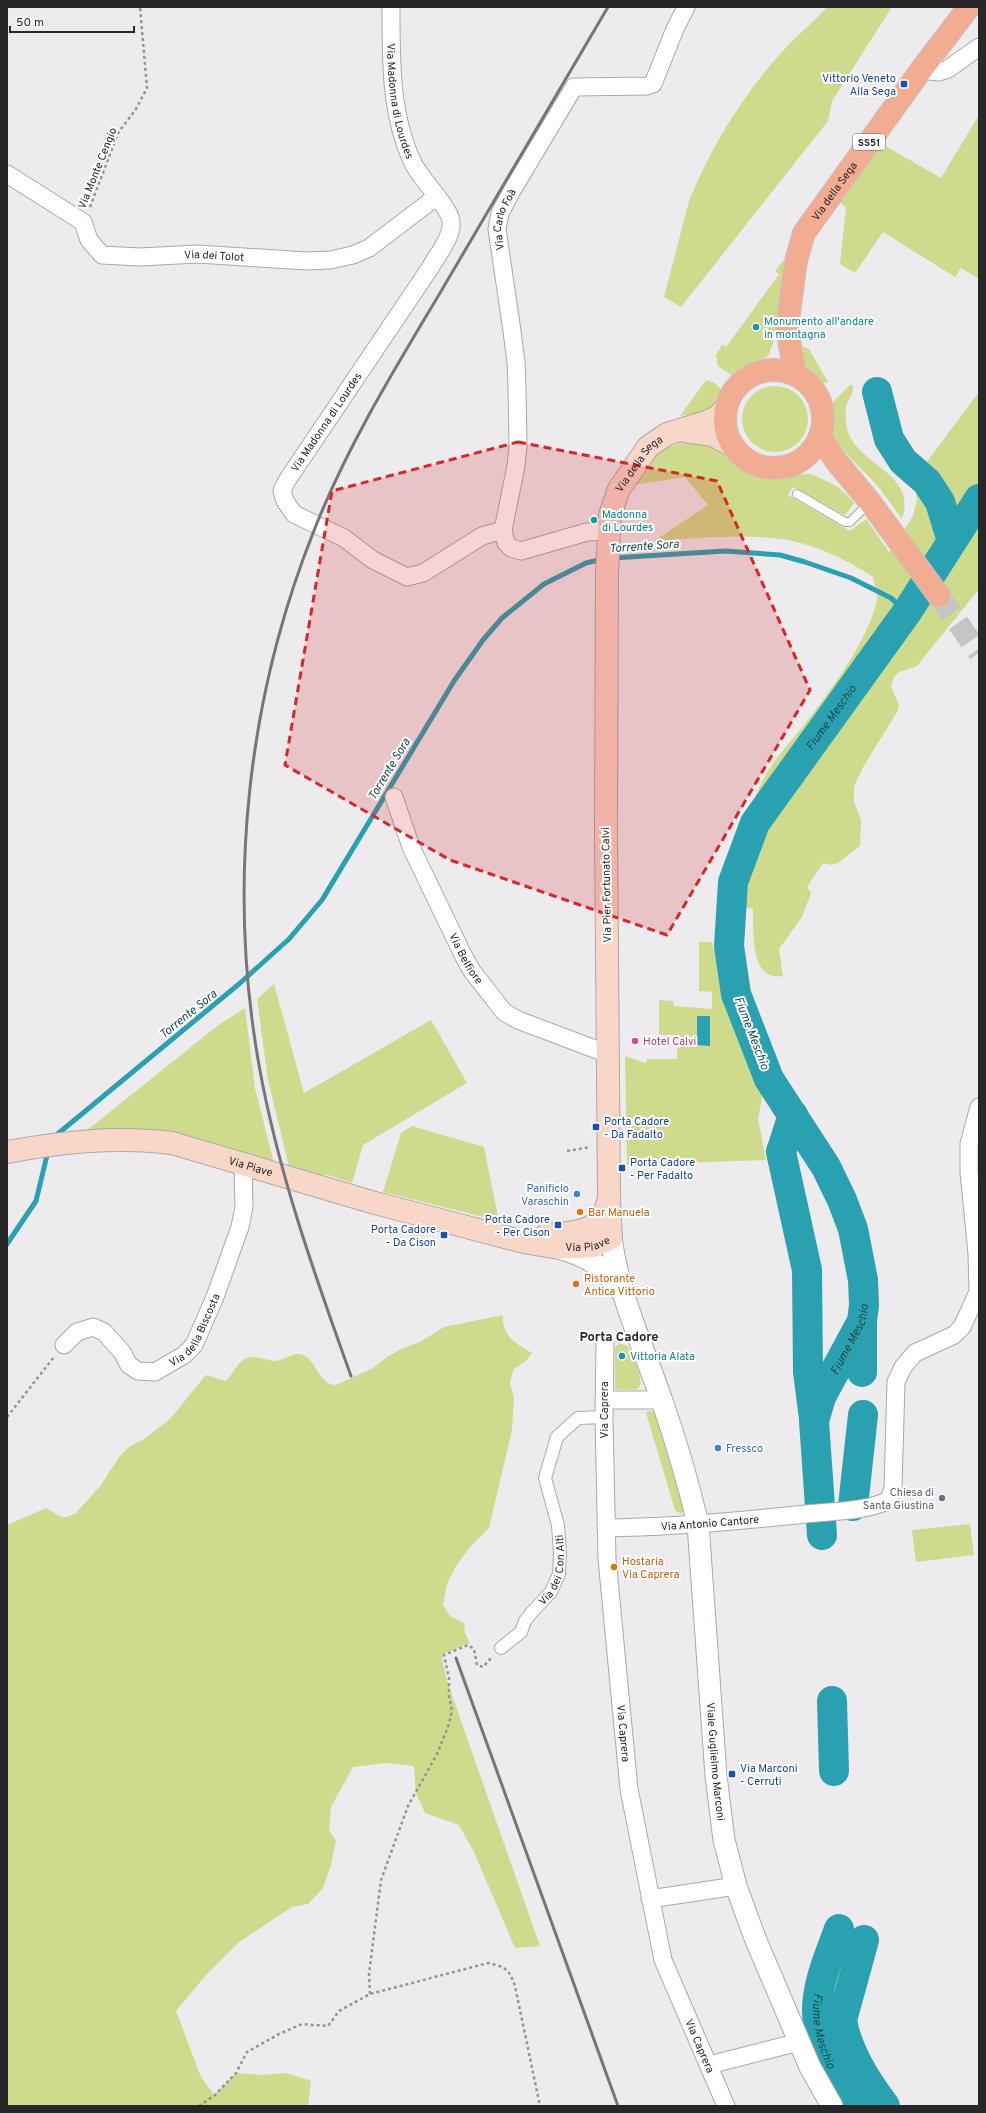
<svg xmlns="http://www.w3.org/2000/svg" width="986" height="2113" viewBox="0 0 986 2113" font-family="Overpass,sans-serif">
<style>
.green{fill:#cedb8d}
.water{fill:#29a1b1}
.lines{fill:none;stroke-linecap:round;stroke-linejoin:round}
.stream{stroke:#29a1b1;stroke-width:5}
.river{stroke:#29a1b1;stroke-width:30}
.primary-tunnel{stroke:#c6c4c7;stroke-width:22;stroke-dasharray:22 11;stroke-linecap:butt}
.service-casing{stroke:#aba8ac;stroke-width:10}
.pedestrian-casing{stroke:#aba8ac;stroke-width:14}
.minor-casing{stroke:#aba8ac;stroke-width:19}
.tertiary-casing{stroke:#aba8ac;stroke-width:23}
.secondary-casing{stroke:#aba8ac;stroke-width:24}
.primary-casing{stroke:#c7c7c7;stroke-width:24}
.path{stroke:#959396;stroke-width:2.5;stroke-dasharray:3 3;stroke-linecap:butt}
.service{stroke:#fff;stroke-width:8}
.pedestrian{stroke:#fff;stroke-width:12}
.minor{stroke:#fff;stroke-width:17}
.tertiary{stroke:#fff;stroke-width:21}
.secondary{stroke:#f8d6c8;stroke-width:22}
.primary{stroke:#f2ac91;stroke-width:22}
.rail{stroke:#777577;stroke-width:3}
.marked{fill:#d62828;fill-opacity:0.2;stroke:#d62828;stroke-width:3;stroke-dasharray:8 5;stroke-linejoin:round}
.transit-dot{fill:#1a4fb4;stroke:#fff;stroke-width:1.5}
.culture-dot{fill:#0f9aa8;stroke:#fff;stroke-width:1.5}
.hotel-dot{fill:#d1479c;stroke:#fff;stroke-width:1.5}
.shop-dot{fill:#3f7fe0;stroke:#fff;stroke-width:1.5}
.food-dot{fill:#e8710a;stroke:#fff;stroke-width:1.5}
.worship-dot{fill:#6b7280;stroke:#fff;stroke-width:1.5}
.labels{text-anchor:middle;stroke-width:4;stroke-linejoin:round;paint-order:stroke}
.shield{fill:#fff;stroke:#686768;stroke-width:1}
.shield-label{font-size:10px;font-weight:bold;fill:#282628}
.transit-label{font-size:11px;fill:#164399;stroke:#fff;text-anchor:end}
.street-label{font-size:11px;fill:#282628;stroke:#fff}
.culture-label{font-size:11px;fill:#0d838f;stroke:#fff;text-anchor:start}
.hotel-label{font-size:11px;fill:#b23c85;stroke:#fff;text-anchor:start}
.shop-label{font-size:11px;fill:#366cbe;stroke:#fff;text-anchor:end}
.food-label{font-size:11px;fill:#c56008;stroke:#fff;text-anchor:start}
.worship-label{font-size:11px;fill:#5b616d;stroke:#fff;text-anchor:end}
.water-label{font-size:12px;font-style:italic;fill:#184a51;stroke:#fff}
.quarter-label{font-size:13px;font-weight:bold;fill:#282628;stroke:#fff}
</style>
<rect width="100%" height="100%" fill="#eeebef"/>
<g class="green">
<path d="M 827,7 L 892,7 L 832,101 L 828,121 L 681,307 L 664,297 L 689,201 C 711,147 742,96 782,52 C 796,36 813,23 827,7 Z"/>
<polygon points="979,115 979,279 961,268 955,277 883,232 855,273 840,264 846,207 835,199 882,144 941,178"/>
<polygon points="786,257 773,344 768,356 758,364 738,375 731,375 718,366 716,355 722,345 727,346 779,274 775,271"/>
<path d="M 798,345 L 809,349 L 828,382 C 808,388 801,358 798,345 Z"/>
<path d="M 706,380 C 721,383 730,398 714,408 C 703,414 691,414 680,416 Z"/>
<path d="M 850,385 L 853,385 C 854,395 848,398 846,407 C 845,414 846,428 849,435 C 864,467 917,475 902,519 C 893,507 885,495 876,484 C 854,460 823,441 831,404 Z"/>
<circle cx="775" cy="419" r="33"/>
<path d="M 979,392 L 979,589 L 917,666 L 899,672 L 894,677 L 891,686 L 899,705 L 897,712 L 862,769 L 854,787 L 854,802 L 861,820 L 860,846 L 838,863 L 832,865 L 823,863 L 807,887 L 811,893 L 802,917 L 779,949 L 783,976 C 749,982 754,930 753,909 L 734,904 C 739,864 743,821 761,784 C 770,764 786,747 800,730 C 824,700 872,636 877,598 C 878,592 874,584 873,577 C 852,563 828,551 804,544 C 761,531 698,538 654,541 L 708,505 L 685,477 L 633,485 L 655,455 L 664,449 L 686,441 L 711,444 L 734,457 L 750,470 L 760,474 L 774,475 L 811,474 L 837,486 L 853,501 L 854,503 L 846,514 L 844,515 L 793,487 L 788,495 L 850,531 L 866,519 L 889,552 L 913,516 L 917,500 L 914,479 Z"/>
<path d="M 699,942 L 712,942 C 725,992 736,1043 764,1088 L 758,1119 L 766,1160 L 627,1165 L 625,1056 L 646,1063 L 647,1059 L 677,1059 L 677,1049 L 685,1045 L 685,1039 L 679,1035 L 659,1035 L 659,1000 L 673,1001 L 674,1006 L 712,1009 L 712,992 L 699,991 Z"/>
<polygon points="274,984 304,1093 431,1020 467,1083 363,1145 352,1183 328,1175 318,1175 317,1178 290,1171 268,1080 257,999"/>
<polygon points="245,1008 255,1088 275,1167 86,1131 217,1026"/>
<polygon points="412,1126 484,1147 499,1221 383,1192 401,1133"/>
<path d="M 503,1315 C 502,1336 515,1343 532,1353 L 525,1362 L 515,1368 L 512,1374 L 510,1383 L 514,1398 L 512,1430 L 489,1528 L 470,1547 L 456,1566 L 447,1584 L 443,1605 L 450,1616 L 464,1623 L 465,1633 L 470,1643 L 443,1654 L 442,1659 L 447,1681 L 540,1946 L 515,1948 L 473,1850 L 459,1825 L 425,1813 L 416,1793 L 414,1766 L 385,1763 L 353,1767 L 331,1807 L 329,1830 L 336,1841 L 331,1865 L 323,1888 L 308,1904 L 292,1907 L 238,1943 L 206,1975 L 176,2011 L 201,2077 L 214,2095 L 236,2073 L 261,2075 L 286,2073 L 311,2081 L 308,2106 L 7,2106 L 7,1525 L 46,1508 L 62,1517 L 67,1517 L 76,1513 L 101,1485 L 119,1457 L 129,1447 L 144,1439 L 170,1419 L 206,1375 L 225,1381 C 234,1375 236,1363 245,1359 C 254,1354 264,1360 273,1361 C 283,1362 293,1351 303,1355 C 318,1362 318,1384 336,1385 L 373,1368 L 387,1357 L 403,1348 L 420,1342 L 444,1327 Z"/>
<path d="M 619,1343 L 628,1346 C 631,1354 648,1384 637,1389 C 631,1391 621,1389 615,1389 L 615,1348 Z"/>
<polygon points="648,1411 652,1411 657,1415 680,1486 684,1511 681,1514 675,1510 646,1413"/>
<polygon points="970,1524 974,1555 916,1562 912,1530"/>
</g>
<polygon class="water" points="697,1016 710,1016 710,1046 697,1045"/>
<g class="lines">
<g class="stream">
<polyline points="613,558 725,551 780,555 805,562 851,578 891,598 907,612"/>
<polyline points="54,1137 239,984 289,939 322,900 454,681 483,640 502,618 544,584 586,563 603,559"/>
<polyline points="7,1244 36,1201 48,1151"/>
</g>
<g class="river">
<polyline points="877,392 889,439 903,461 927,482 940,502 952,541"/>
<polyline points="793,1115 781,1152 807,1270 808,1372 814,1418"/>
<polyline points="862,1372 862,1325"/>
<polyline points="853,1506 863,1415"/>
<path id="s1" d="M 822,1535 L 814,1421 L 821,1397 L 862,1321 L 864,1305 L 863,1280 L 853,1229 L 842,1200 L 826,1167 L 769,1079 L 736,994 L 729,946 L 733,882 L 755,823 L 907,612 L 979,499"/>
<polyline points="832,1701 834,1771"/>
<path id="s2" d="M 839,1929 C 831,1951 821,1974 818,1997 C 812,2037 834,2073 853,2106"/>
<path d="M 864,1940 L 842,2020 C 847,2051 866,2081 885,2106"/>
</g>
<polyline class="primary-tunnel" points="939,596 979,653"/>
<g class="service-casing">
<polyline id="service" points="797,494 845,522 850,522 870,502"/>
</g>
<g class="pedestrian-casing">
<g id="pedestrian">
<path id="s3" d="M 501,1648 L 521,1632 L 525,1621 L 532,1612 L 551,1592 L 559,1574 L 560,1553 L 558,1525 L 545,1478 L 557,1437 L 578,1418 L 604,1417"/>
</g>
</g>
<g class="minor-casing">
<g id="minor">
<path id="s4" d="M 391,7 C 391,59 390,115 413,163 C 421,180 449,206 451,221 C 453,237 437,255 430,268 L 286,482 L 282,491 L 285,501 L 294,514 L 344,538 L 373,560 L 407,577 L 423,573 L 482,536 L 503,530"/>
<polyline points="921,70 939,72 948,69 979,47"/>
<path id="s5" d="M 7,174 L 83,222 L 89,240 L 102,255 L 140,257 L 197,254 L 307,261 L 330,260 L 353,255 L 369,248 L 436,197"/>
<path id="s6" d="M 608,531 L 587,532 L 521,551 L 511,548 L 506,543 L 503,530 L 516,466 L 518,446 L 517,387 L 516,362 L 511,324 L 497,229 L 500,213 L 513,189 L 574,87 L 647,86 L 653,84 L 675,29 L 686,7"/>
<path id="s7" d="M 394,797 L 411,847 L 464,957 L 472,971 L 504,1012 L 518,1020 L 608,1054"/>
<path id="s8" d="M 605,1343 L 604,1417 L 607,1559 L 629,1789 L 663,1960 L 726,2106"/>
<path id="s9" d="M 64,1345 L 77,1332 L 93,1327 L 104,1332 L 122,1352 L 129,1365 L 138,1371 L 155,1372 L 184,1355 L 194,1345 L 215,1297 L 240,1227 L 244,1207 L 243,1164"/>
<polyline points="604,1400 661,1400"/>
<path id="s10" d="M 606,1528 C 673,1527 740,1521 806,1514 C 833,1511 865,1512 889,1500 L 893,1488 L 896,1382 L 903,1367 L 915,1353 L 954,1335 L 962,1327 L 978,1292 L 977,1254 L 969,1172 L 969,1144 L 979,1107"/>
<polyline points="650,1899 736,1886"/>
<polyline points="709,2065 799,2042"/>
</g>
</g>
<g class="tertiary-casing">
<g id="tertiary">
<path id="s11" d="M 595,1234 L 611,1238 C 619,1296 643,1346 662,1401 C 676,1441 688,1482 698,1524 L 716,1776 L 724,1840 L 736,1886 L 755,1938 L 810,2067 L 832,2106"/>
<path d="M 559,1248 C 588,1257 601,1264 619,1289"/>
</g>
</g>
<g class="secondary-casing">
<g id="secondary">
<polyline points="685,431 713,435 733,446"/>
<path id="s12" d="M 7,1152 C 62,1142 116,1136 172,1143 L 375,1203 L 524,1242 L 553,1247 L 579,1247 L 594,1246 L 611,1238 L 609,1198 L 606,830 L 607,573 L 610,515 L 619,489 L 648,447 L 667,434 L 706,422 L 717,417 L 726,408"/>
<path d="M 546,1235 C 564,1233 591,1234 603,1216 C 606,1211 607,1204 609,1198"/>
</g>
</g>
<g class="primary-casing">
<g id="primary">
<circle cx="774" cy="419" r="49"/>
<path id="s13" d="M 795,375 L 787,328 L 796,261 L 804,233 L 921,70 L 969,7"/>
<polyline points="820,436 836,461 870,502 939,596"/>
</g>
</g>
<g class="path">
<polyline points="90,207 118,133 136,109 147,88 140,7"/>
<polyline points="567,1151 590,1147"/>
<polyline points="7,1417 54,1357"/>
<polyline points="370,1994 369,1974 381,1880 408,1806 437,1754 448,1727 452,1711 449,1696 449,1678 444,1655 468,1645 474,1649 477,1665 483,1667 492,1657"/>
<path d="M 199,2106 L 215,2095 L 236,2073 L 247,2052 L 279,2034 L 302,2024 L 328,2026 L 339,2011 L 370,1994 L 488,1963 C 506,1967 509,1969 515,1986 L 540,2106"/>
</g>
<use href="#service" class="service"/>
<use href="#pedestrian" class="pedestrian"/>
<use href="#minor" class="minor"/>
<use href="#tertiary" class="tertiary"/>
<use href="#secondary" class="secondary"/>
<use href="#primary" class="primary"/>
<g class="rail">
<path d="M 351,1376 C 314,1273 278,1172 259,1065 C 227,885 247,697 315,528 C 348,445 394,370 440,293 C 496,198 552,102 608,7"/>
<polyline points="456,1658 618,2106"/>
</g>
</g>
<path class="marked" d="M 518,442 L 717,481 L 810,690 L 667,935 L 450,860 L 285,765 L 332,491 Z"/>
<g class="transit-dot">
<rect x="900" y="80" width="8" height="8" rx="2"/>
<rect x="592" y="1123" width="8" height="8" rx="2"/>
<rect x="618" y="1164" width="8" height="8" rx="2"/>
<rect x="554" y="1221" width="8" height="8" rx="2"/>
<rect x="440" y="1231" width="8" height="8" rx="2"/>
<rect x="728" y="1770" width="8" height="8" rx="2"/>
</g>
<g class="culture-dot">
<circle cx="756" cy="327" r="4"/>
<circle cx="594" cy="520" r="4"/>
<circle cx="622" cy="1356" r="4"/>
</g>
<circle class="hotel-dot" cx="635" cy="1041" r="4"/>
<g class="shop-dot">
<circle cx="577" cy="1194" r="4"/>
<circle cx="718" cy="1448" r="4"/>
</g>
<g class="food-dot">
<circle cx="580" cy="1212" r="4"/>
<circle cx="576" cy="1284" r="4"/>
<circle cx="614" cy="1567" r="4"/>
</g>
<circle class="worship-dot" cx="942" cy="1498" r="4"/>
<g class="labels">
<rect class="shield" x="853" y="134" width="32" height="16" rx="3"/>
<g class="shield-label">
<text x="869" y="146">SS51</text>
</g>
<g class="transit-label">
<text x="896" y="82">Vittorio Veneto<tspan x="896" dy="13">Alla Sega</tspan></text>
<text x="604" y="1125" text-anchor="start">Porta Cadore<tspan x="604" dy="13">- Da Fadalto</tspan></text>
<text x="630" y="1166" text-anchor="start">Porta Cadore<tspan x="630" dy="13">- Per Fadalto</tspan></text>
<text x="550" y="1223">Porta Cadore<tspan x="550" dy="13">- Per Cison</tspan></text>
<text x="436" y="1233">Porta Cadore<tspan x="436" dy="13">- Da Cison</tspan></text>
<text x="740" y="1772" text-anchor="start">Via Marconi<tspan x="740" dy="13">- Cerruti</tspan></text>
</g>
<g class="street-label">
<text dy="4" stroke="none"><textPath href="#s4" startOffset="95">Via Madonna di Lourdes</textPath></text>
<text transform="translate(97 168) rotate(-68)" y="4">Via Monte Cengio</text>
<text dy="4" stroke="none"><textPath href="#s13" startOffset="196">Via della Sega</textPath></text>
<text dy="4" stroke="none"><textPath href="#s6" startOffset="435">Via Carlo Foà</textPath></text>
<text dy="4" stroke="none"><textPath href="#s5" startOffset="241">Via dei Tolot</textPath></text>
<text transform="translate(326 422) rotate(-56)" y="4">Via Madonna di Lourdes</text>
<text dy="4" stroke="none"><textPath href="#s12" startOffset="1404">Via della Sega</textPath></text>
<text transform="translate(606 885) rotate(-91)" y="4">Via Pier Fortunato Calvi</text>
<text dy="4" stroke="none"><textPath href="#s7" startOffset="177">Via Belfiore</textPath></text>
<text dy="4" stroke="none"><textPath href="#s12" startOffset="248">Via Piave</textPath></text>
<text dy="4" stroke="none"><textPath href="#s12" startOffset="596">Via Piave</textPath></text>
<text dy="4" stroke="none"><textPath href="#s9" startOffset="177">Via della Biscosta</textPath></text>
<text transform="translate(604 1410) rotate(-90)" y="4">Via Caprera</text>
<text dy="4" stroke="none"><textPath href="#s10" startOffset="104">Via Antonio Cantore</textPath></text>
<text dy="4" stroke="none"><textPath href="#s3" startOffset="98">Via dei Con Alti</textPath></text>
<text dy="4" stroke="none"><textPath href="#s8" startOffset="391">Via Caprera</textPath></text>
<text dy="4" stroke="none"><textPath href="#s11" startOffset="554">Viale Guglielmo Marconi</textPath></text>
<text dy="4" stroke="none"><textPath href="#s8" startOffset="715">Via Caprera</textPath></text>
</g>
<g class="culture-label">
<text x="764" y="325">Monumento all'andare<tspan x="764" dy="13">in montagna</tspan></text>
<text x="602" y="518">Madonna<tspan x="602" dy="13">di Lourdes</tspan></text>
<text x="630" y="1360">Vittoria Alata</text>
</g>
<g class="hotel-label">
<text x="643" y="1045">Hotel Calvi</text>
</g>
<g class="shop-label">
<text x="569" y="1192">Panificio<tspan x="569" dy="13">Varaschin</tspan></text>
<text x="726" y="1452" text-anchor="start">Fressco</text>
</g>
<g class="food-label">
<text x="588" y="1216">Bar Manuela</text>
<text x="584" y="1282">Ristorante<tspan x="584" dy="13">Antica Vittorio</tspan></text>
<text x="622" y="1565">Hostaria<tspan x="622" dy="13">Via Caprera</tspan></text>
</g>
<g class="worship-label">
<text x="934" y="1496">Chiesa di<tspan x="934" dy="13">Santa Giustina</tspan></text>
</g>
<g class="water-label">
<text transform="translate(644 546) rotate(-4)" y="4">Torrente Sora</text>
<text dy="4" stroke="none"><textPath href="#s1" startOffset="888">Fiume Meschio</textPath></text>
<text transform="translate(389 769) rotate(-59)" y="4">Torrente Sora</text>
<text transform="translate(188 1014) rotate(-39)" y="4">Torrente Sora</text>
<text transform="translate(752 1033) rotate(69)" y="4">Fiume Meschio</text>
<text dy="4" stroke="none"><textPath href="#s1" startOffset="204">Fiume Meschio</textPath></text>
<text dy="4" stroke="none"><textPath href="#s2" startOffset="106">Fiume Meschio</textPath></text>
</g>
<g class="quarter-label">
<text x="619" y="1341">Porta Cadore</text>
</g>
</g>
<rect width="986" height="2113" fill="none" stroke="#282628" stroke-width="16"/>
<path d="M10 26v6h124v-6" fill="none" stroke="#282628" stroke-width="2"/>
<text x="16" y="26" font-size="12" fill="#282628" stroke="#ffffff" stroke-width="3" paint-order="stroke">50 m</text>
</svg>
